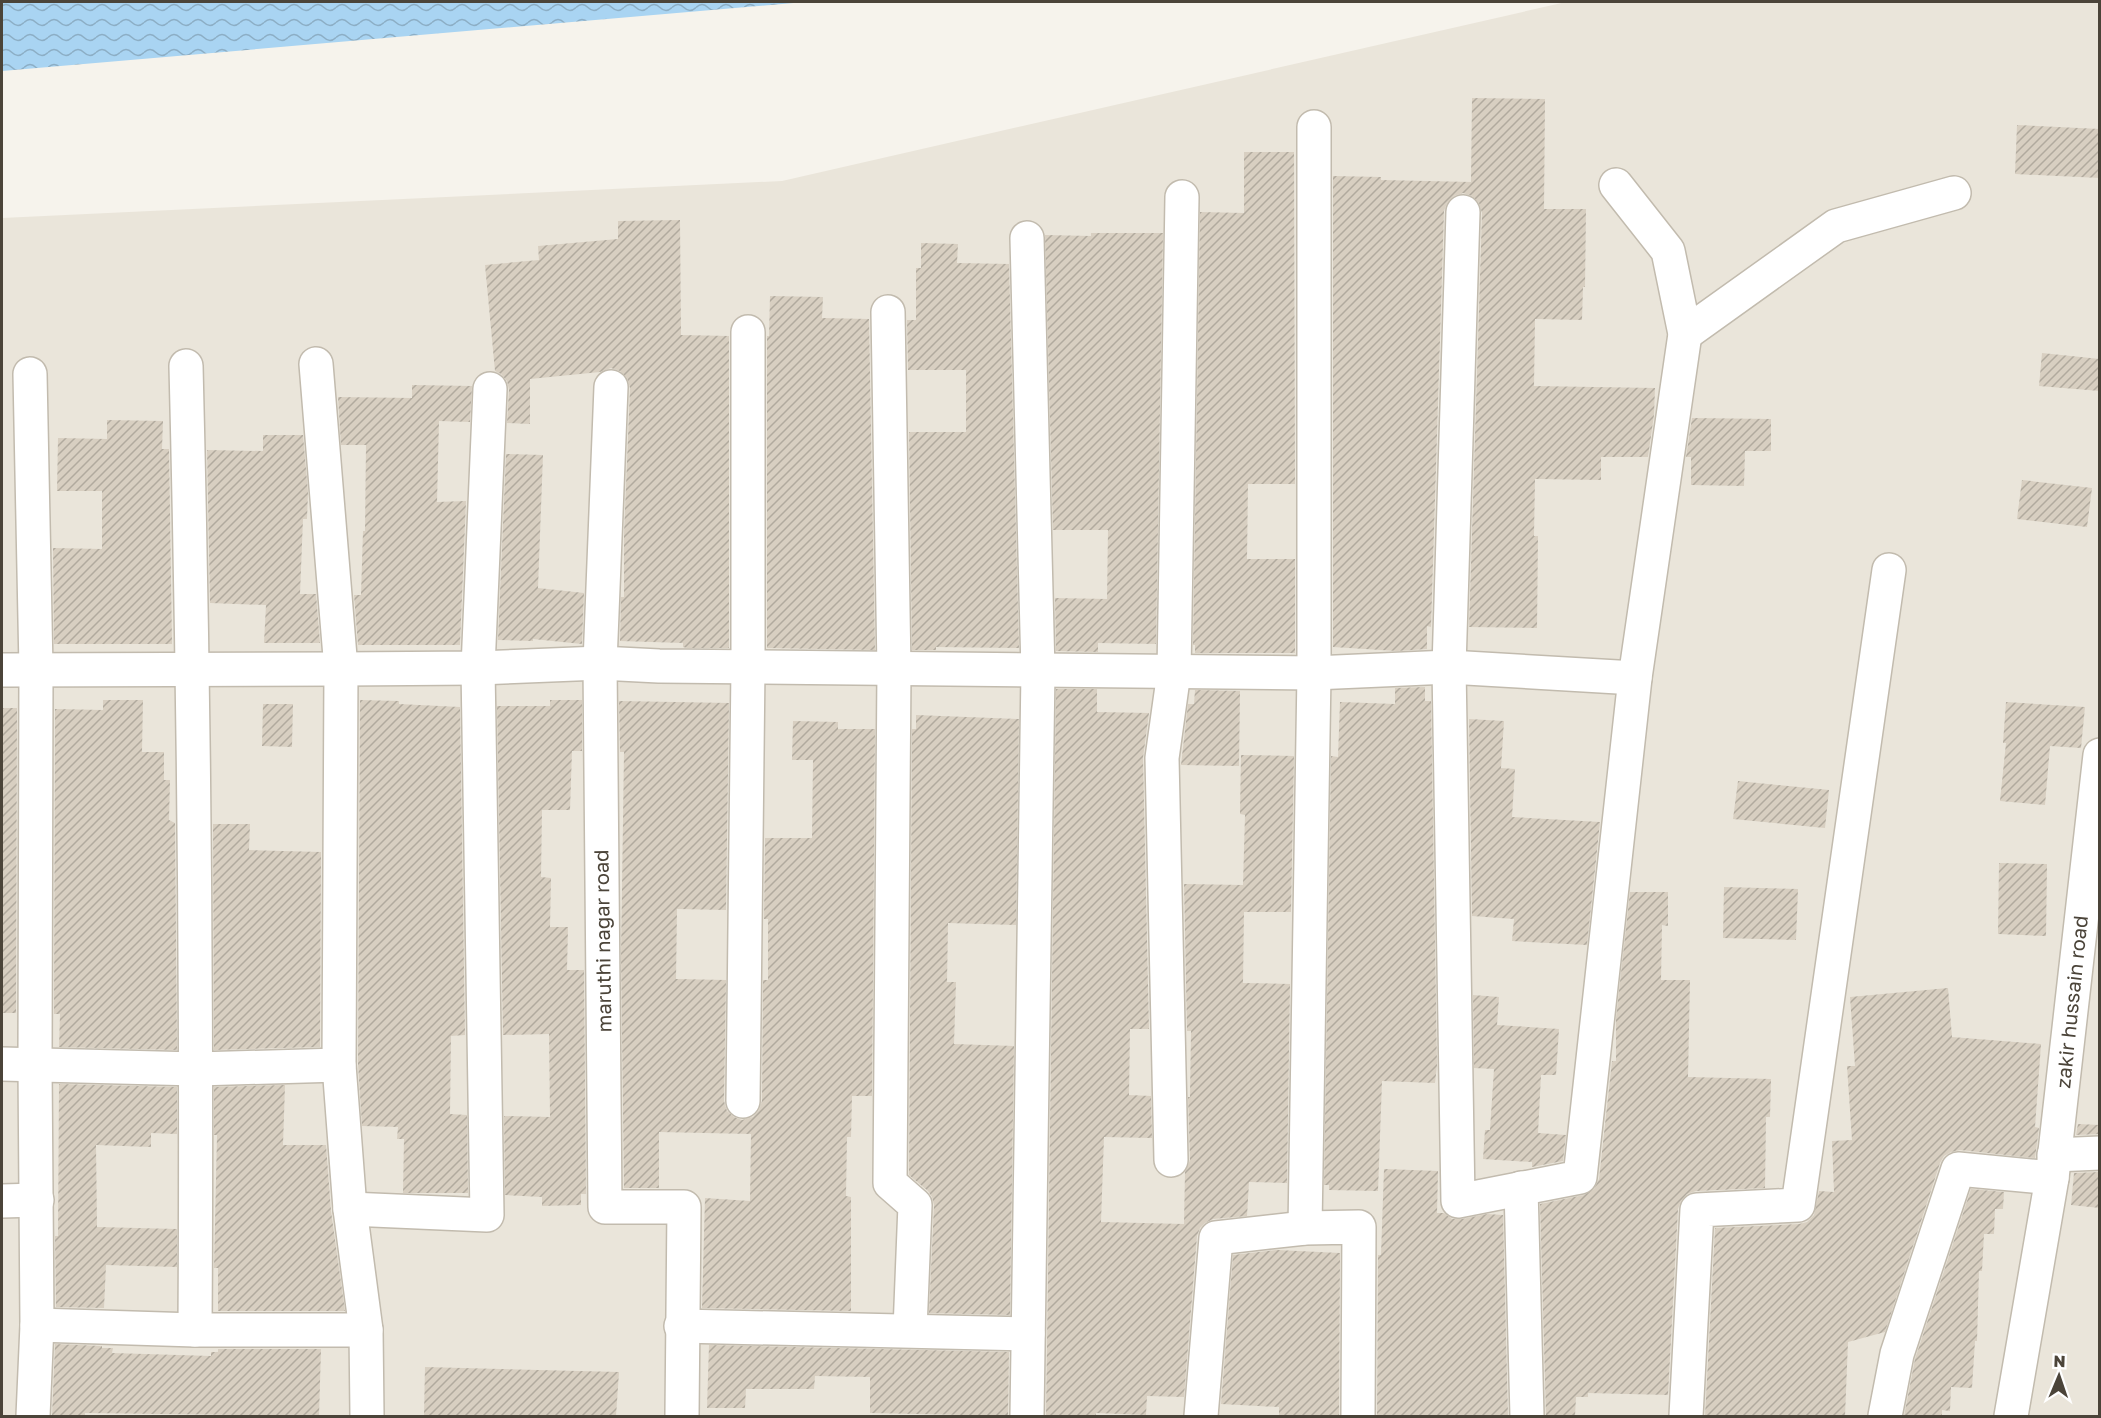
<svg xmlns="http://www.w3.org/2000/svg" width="2101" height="1418" viewBox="0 0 2101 1418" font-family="'Golos Text',sans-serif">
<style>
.residential{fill:#eae5da}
.water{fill:url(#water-waves)}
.building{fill:url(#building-hatch)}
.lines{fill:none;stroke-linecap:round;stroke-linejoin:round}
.minor-casing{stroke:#c2bbae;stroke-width:36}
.minor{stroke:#fff;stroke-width:33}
.labels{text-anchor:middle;stroke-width:4.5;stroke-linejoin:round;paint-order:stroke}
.street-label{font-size:20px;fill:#4b4439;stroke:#fff}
</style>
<defs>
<pattern id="water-waves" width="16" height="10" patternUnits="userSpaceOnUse" patternTransform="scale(1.5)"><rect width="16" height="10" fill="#a9d4f2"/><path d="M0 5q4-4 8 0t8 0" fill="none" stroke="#8caec5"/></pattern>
<pattern id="building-hatch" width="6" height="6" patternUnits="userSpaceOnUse" patternTransform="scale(1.5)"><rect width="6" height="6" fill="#d8cfc1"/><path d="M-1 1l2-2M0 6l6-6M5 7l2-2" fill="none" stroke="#b1aa9e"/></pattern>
</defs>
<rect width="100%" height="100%" fill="#f6f3ec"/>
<polygon class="residential" points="1566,2 2099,2 2099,1416 2,1416 2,218 782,181"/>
<polygon class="water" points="2,2 805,2 2,71"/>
<g class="building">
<polygon points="1472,98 1545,99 1544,209 1586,209 1585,287 1583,287 1582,320 1535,319 1534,386 1655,388 1654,415 1648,457 1601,457 1601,480 1535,479 1534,536 1538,536 1537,628 1469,627 1482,213 1479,203 1472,196 1463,193 1454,196 1447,203 1444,211 1431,627 1427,626 1427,649 1397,651 1333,647 1333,176 1381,177 1381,180 1471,182"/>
<polygon points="2017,125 2100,129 2100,178 2015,174"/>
<polygon points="1244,152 1294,152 1295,484 1248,484 1247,559 1295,559 1295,653 1195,653 1195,645 1193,645 1200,212 1244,213"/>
<polygon points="680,220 681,335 729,336 729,648 687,648 683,647 683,643 620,641 621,597 624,597 624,534 630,388 627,378 620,371 611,368 600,372 530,379 530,424 507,423 509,390 507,381 501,374 495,371 485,265 539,260 538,246 618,239 618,221"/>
<polygon points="1091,233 1163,233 1156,644 1098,643 1098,652 1056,651 1055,598 1107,599 1108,530 1053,530 1045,235 1091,236"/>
<polygon points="921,243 958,244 957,263 1009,264 1019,648 936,647 936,650 912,650 909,432 966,432 966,370 908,370 907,320 916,320 916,268 921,268"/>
<polygon points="770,296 823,297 822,318 869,319 875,650 767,648 767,336 769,336"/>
<polygon points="2042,353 2100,359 2100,391 2039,386"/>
<polygon points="412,385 472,386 470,422 439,421 437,502 466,501 460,645 358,645 354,595 361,595 363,531 365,531 366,445 341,445 338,397 412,398"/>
<polygon points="1692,418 1771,419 1771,451 1745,451 1744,486 1691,485 1691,457 1686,457"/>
<polygon points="107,420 163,421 162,449 169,449 172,644 54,644 53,548 102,549 102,491 57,491 58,438 107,439"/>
<polygon points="263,435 303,435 308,492 307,519 303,519 300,594 316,594 320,643 264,643 266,605 210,603 207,450 263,451"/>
<polygon points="506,454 543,455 538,588 584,593 582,644 533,639 533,641 498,640"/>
<polygon points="2022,480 2092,488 2087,527 2017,519"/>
<polygon points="1425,687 1425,701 1431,701 1437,1065 1435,1083 1382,1081 1378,1191 1329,1190 1329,1185 1324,1185 1331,756 1338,757 1340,702 1395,704 1395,688"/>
<polygon points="1056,689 1097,689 1097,712 1149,713 1143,758 1149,1029 1130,1029 1129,1095 1151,1096 1152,1138 1104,1137 1101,1222 1184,1224 1185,1172 1190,1160 1188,1097 1190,1097 1191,1031 1187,1031 1184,884 1243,885 1245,815 1240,814 1241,755 1294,756 1291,912 1244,912 1243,983 1290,984 1287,1183 1249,1182 1247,1216 1213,1219 1205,1223 1200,1228 1197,1236 1184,1397 1147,1396 1146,1415 1096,1413 1096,1416 1046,1416"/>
<polygon points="1195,690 1240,691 1239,766 1181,765 1188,704 1194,704"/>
<polygon points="103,700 143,700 142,752 164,752 164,780 170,780 169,820 175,823 177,1050 59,1047 60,1014 54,1014 55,709 103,710"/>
<polygon points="360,700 399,701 399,704 460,707 465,1035 451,1036 450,1114 467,1115 468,1193 403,1193 404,1139 397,1139 398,1127 362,1126 358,1064"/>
<polygon points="550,700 582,700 582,751 572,751 570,810 542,810 541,877 551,878 550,927 568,927 567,970 584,970 586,1194 581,1194 581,1205 542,1206 542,1197 505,1195 504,1116 550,1117 549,1034 503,1035 497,706 550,706"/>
<polygon points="619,701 729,703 726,910 677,909 676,979 726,980 724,1101 727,1111 734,1117 742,1120 753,1117 759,1110 762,1101 763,980 768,980 768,919 764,919 765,838 812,838 813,760 792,760 793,721 838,722 838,729 875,729 872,1096 852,1096 851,1137 847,1137 846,1196 851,1197 851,1311 702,1308 705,1198 750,1201 751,1134 659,1132 659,1188 624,1188 621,957 624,752 620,752"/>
<polygon points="2006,702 2085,707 2081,748 2050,746 2045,805 2000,801 2006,743 2003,743"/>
<polygon points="263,704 293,704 292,747 262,746"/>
<polygon points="2,708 17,708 16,1013 2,1013"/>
<polygon points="916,715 1019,719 1016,925 948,923 947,982 956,982 954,1044 1014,1046 1010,1315 929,1313 934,1205 932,1197 928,1191 909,1175 912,729 916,729"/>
<polygon points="1469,719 1504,721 1501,768 1515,769 1512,817 1600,822 1587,945 1512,941 1514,919 1472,916"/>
<polygon points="1738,781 1829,790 1825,828 1733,819"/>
<polygon points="213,824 250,824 249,850 321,852 320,1047 214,1050"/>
<polygon points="1999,863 2047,864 2046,936 1998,934"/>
<polygon points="1724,887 1798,889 1796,940 1723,938"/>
<polygon points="1630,892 1668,892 1668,926 1662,925 1661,980 1690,980 1688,1077 1771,1079 1770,1117 1766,1117 1765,1188 1696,1191 1687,1194 1681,1201 1678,1209 1668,1395 1588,1393 1588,1397 1576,1397 1575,1416 1546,1416 1540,1204 1584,1195 1594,1189 1599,1179 1612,1061 1616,1061 1616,1018"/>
<polygon points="1948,988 1952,1037 2041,1044 2035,1127 2039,1128 2035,1158 1960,1150 1951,1152 1944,1156 1940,1163 1885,1332 1848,1342 1845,1416 1705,1416 1715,1228 1799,1224 1807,1222 1814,1215 1819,1191 1834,1192 1832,1141 1852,1140 1847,1066 1855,1066 1850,997"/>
<polygon points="1473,995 1499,997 1497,1025 1559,1029 1556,1075 1541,1075 1538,1133 1566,1135 1563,1161 1532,1167 1532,1162 1483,1159 1485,1130 1490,1130 1494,1069 1474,1068"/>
<polygon points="59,1084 177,1087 177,1134 151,1133 151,1147 96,1145 97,1227 177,1229 177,1267 106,1265 104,1308 56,1307 55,1236 58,1236"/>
<polygon points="285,1085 283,1145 326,1145 331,1211 345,1311 218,1311 218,1268 214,1268 217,1135 214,1135 214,1087"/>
<polygon points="2078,1124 2100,1125 2100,1134 2076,1135"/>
<polygon points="1384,1169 1438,1171 1437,1213 1444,1213 1452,1219 1462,1219 1487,1214 1503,1215 1508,1416 1377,1416 1378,1255 1381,1255"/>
<polygon points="2100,1172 2100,1208 2071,1205 2074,1173"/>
<polygon points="1971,1189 2004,1192 2003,1209 1995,1209 1994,1234 1984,1234 1982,1271 1979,1271 1977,1341 1975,1341 1972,1388 1951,1387 1950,1411 1942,1410 1942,1416 1904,1416 1915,1359"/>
<polygon points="1277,1250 1340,1253 1339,1416 1279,1416 1279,1407 1221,1404 1233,1255"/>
<polygon points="55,1344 102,1346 102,1348 113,1348 112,1353 211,1356 211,1352 218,1352 218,1349 321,1349 319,1416 85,1413 85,1416 52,1416"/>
<polygon points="709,1345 1009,1352 1008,1416 870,1413 870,1377 815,1376 814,1389 746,1389 745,1408 707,1408"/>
<polygon points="425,1367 619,1372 616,1416 424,1416"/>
</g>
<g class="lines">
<g class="minor-casing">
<g id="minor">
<polyline points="1463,212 1449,667 1458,1201 1580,1177 1635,678 1685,334 1668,251 1616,185"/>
<polyline points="1027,238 1038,671 1027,1416"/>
<polyline points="888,312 894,669 890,1183 915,1205 910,1330"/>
<polyline points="1685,334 1836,226 1954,193"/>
<polyline points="316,364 341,669 339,1065 350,1209 366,1330 367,1416"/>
<path d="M 186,366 C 194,687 197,1008 195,1330"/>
<polyline points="30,374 36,669 35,1066 37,1325 33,1416"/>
<polyline points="611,387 600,663 605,1207 684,1207 682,1416"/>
<polyline points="2,670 341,669 478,668 600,663 659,666 1314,673 1449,667 1635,678"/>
<polyline points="2,1064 197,1069 339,1065"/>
<polyline points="743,1101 748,667 748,332"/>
<polyline points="2054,1155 2100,1153"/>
<polyline points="1171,1160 1162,758 1174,672 1182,197"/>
<polyline points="1521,1188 1527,1416"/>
<polyline points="2,1201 37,1200"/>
<polyline points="350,1209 487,1215 478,668 490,389"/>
<polyline points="1305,1228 1314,673 1314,127"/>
<polyline points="37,1325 195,1330 366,1330"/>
<polyline points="681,1326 1028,1334"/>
<polyline points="1201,1416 1216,1238 1305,1228 1359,1227 1358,1416"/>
<polyline points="1686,1416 1697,1210 1798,1205 1889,570"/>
<polyline points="1885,1416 1897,1354 1958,1169 2052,1178"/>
<polyline points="2011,1416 2052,1178 2100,755"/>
</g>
</g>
<use href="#minor" class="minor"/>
</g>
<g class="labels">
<g class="street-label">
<text transform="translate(603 941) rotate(-91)" y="7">maruthi nagar road</text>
<text transform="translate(2072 1002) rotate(-84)" y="7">zakir hussain road</text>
</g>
</g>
<rect width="2101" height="1418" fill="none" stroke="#4b4439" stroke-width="6"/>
<g transform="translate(2059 1376) rotate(2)" stroke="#ffffff" stroke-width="4.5" paint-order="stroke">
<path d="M0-4.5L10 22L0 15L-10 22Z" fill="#4b4439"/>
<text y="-9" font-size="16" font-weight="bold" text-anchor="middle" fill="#4b4439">N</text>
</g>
</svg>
